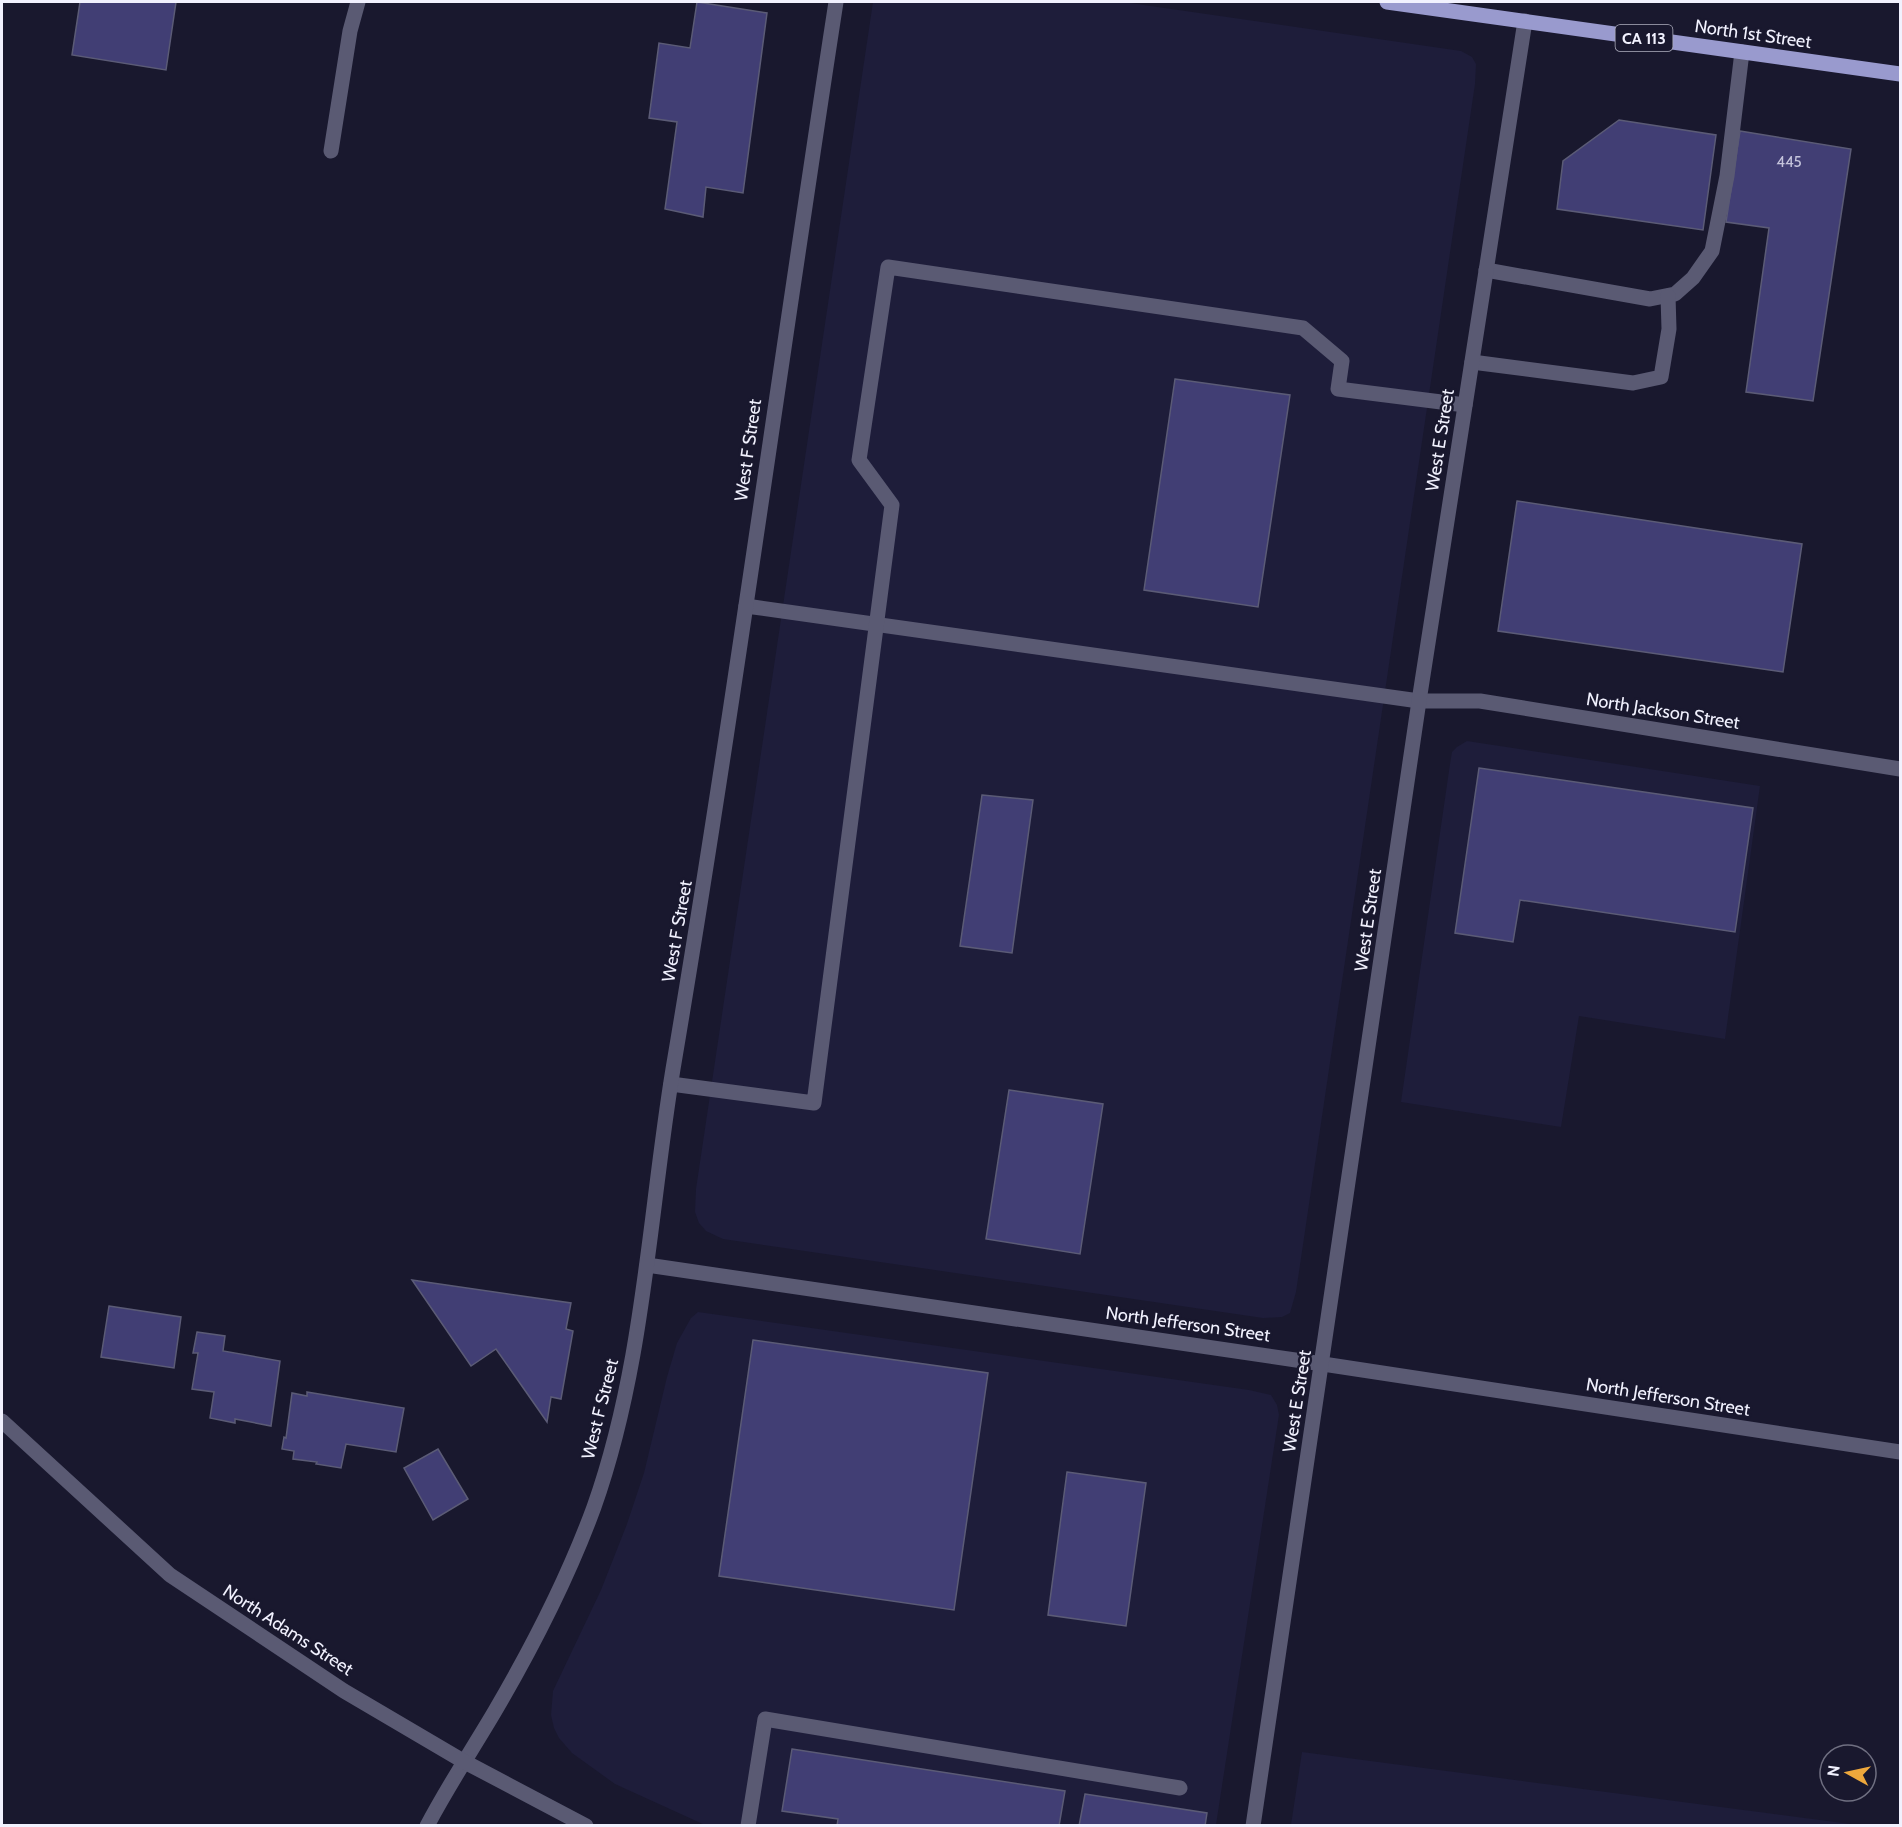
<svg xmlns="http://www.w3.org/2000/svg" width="1902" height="1827" viewBox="0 0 1902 1827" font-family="Cabin,sans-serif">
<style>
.built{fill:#1e1d3a}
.building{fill:#413e74;stroke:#5b5b76;stroke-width:1.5}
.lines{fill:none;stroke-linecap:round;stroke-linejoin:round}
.service{stroke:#5a5a73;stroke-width:15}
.minor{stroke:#5a5a73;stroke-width:15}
.tertiary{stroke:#5a5a73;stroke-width:15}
.primary{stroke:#999ace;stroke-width:15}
.labels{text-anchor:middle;stroke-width:5;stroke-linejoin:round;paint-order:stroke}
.number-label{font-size:15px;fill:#c5c4dc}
.shield{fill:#19182e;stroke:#b0b0c0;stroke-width:1.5}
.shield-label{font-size:16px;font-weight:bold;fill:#f1f1fe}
.street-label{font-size:18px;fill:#f1f1fe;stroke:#19182e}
</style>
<rect width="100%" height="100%" fill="#19182e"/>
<g class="built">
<polygon points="873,2 1123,2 1461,51 1472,57 1476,64 1475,84 1296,1292 1290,1313 1282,1317 1263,1318 723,1239 706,1231 699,1223 695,1212 696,1189"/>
<polygon points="1467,741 1760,786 1725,1039 1579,1016 1561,1127 1401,1102 1450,764 1452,752 1457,747"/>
<polygon points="698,1312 1249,1390 1271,1395 1277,1405 1279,1415 1216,1825 705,1825 615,1784 572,1753 559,1738 554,1728 551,1715 553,1691 601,1590 627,1524 644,1473 667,1377 677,1343 691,1318"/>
<polygon points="1302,1752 1858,1825 1291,1825"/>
</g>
<g class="building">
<polygon points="80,2 176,2 166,70 72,55"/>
<polygon points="697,2 767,13 743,193 706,187 703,217 665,209 677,122 649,118 659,43 690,48"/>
<polygon points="1619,120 1716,135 1703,230 1557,209 1563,161"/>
<polygon points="1740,131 1851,149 1813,401 1746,392 1769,228 1726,222"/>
<polygon points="1175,379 1290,395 1258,607 1144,590"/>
<polygon points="1517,501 1802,544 1783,672 1498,631"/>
<polygon points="1479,768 1753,808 1735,932 1520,900 1513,942 1455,933"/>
<polygon points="982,795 1033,800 1012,953 960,946"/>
<polygon points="1009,1090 1103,1104 1080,1254 986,1239"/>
<polygon points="412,1280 571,1303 566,1329 573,1331 561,1399 551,1397 547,1422 496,1349 471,1366"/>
<polygon points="109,1306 181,1317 174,1368 101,1357"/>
<polygon points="197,1332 225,1336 223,1351 280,1361 271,1426 235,1419 235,1423 210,1418 214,1392 192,1389 198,1353 193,1353"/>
<polygon points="753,1340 988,1373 954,1610 719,1576"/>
<polygon points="307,1392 404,1408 396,1452 346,1444 341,1468 316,1464 317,1462 293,1459 294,1451 282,1449 284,1437 286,1438 292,1393 307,1396"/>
<polygon points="438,1449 468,1499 433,1520 404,1468"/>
<polygon points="1067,1472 1146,1483 1126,1626 1048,1615"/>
<polygon points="792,1749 1065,1791 1059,1826 837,1826 838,1819 782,1811"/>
<polygon points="1085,1794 1207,1813 1205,1826 1079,1826"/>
</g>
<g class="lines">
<g class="service">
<polyline points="331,151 350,31 358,2"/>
<polyline points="1486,270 1650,299 1675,294 1693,278 1712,251 1727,176 1742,52"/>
<polyline points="1472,362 1633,383 1661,377 1669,329 1668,296"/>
<polyline points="746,606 1419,701"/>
<polyline points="671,1084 814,1103 892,505 859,460 888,267 1303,328 1342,361 1338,389 1465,405"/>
<polyline points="748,1826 765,1719 1180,1788"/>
</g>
<g class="minor">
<polyline points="1419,701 1480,701 1900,769"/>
<polyline points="647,1265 1323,1364 1900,1452"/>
<path d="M 427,1826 C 448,1786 472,1750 495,1711 C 533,1646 568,1578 594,1507 C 644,1366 649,1215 673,1069 C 733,714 781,357 836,2"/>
<polyline points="1253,1826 1419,701 1525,21"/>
</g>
<polyline class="tertiary" points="2,1421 170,1575 344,1691 463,1761 586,1826"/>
<polyline class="primary" points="1387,2 1900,74"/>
</g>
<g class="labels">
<g class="number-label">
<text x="1789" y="167">445</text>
</g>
<rect class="shield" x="1615.5" y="25" width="57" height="26" rx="4.5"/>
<g class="shield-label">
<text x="1644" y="44">CA 113</text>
</g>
<g class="street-label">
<text transform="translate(1753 34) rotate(8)" y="6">North 1st Street</text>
<text transform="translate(1440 440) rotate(-81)" y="6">West E Street</text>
<text transform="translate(748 450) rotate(-82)" y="6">West F Street</text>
<text transform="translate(1663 711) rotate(9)" y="6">North Jackson Street</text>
<text transform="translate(1368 920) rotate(-82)" y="6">West E Street</text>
<text transform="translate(677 931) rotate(-80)" y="6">West F Street</text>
<text transform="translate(1188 1324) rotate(8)" y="6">North Jefferson Street</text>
<text transform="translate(1668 1397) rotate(9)" y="6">North Jefferson Street</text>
<text transform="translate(1297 1401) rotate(-81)" y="6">West E Street</text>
<text transform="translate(600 1409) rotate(-76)" y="6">West F Street</text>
<text transform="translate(288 1630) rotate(33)" y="6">North Adams Street</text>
</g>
</g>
<rect width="1902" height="1827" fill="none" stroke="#f1f1fe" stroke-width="6"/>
<g transform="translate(1848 1773) rotate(278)"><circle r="28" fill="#19182e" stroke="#6f6f81" stroke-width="1.5"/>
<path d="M0-4.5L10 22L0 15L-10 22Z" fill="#eea83c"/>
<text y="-9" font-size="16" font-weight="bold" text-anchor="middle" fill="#f1f1fe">N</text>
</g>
</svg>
